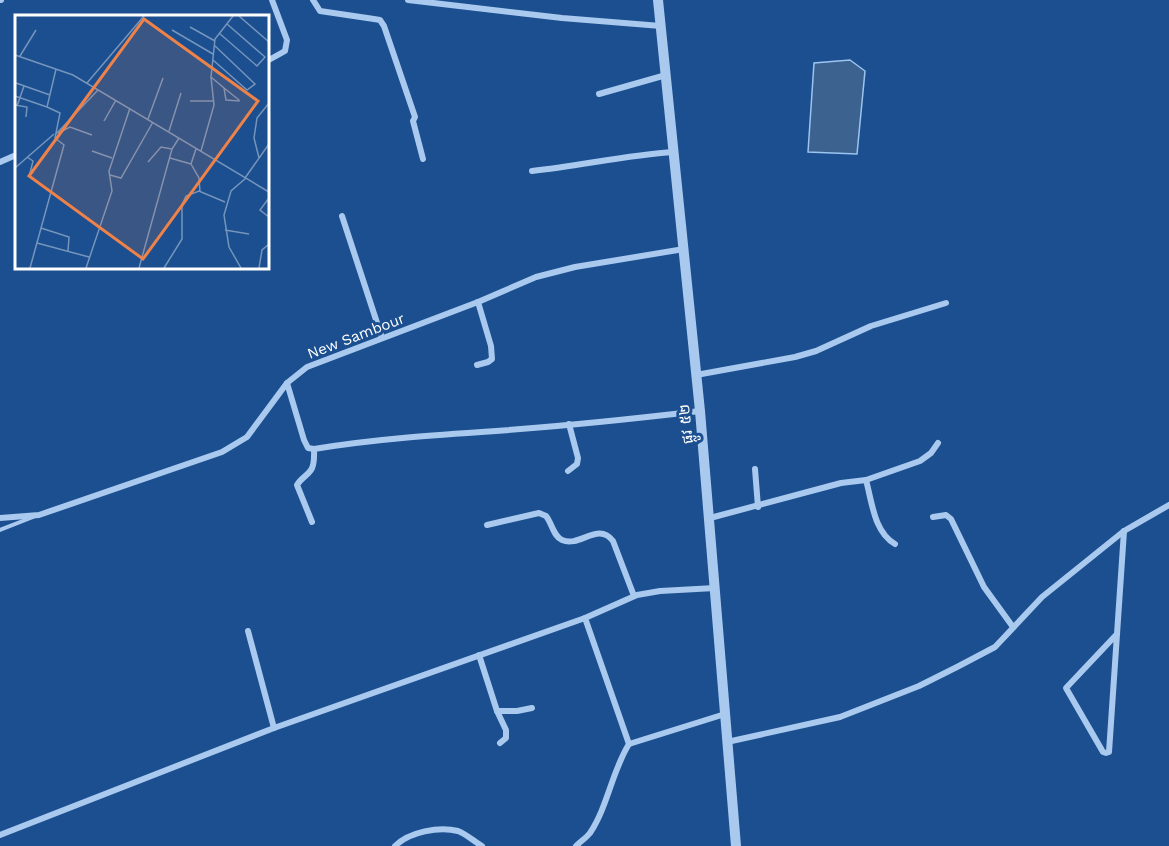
<svg xmlns="http://www.w3.org/2000/svg" width="1169" height="846" viewBox="0 0 1169 846" font-family="'Work Sans','Noto Sans Khmer',sans-serif">
<style>
.water{fill:#3c6290;stroke:#9cc4f0;stroke-width:1.5}
.lines{fill:none;stroke-linecap:round;stroke-linejoin:round}
.service{stroke:#a9c9ee;stroke-width:4}
.minor{stroke:#a9c9ee;stroke-width:6}
.tertiary{stroke:#a9c9ee;stroke-width:10}
.labels{text-anchor:middle;stroke-width:6;stroke-linejoin:round;paint-order:stroke}
.street-label{font-size:15px;fill:#fff;stroke:#1b4f8f}
.inset-road{fill:none;stroke:#7695bc;stroke-width:1.5}
.view{fill:#ee8249;fill-opacity:0.15;stroke:#ee8249;stroke-width:3}
.inset-edge{fill:none;stroke:#fff;stroke-width:3}
</style>
<rect width="100%" height="100%" fill="#1b4f8f"/>
<polygon class="water" points="850,60 865,71 857,154 808,152 814,63"/>
<g class="lines">
<polyline class="service" points="0,530 33,517"/>
<g class="minor">
<polyline points="0,0 1,0"/>
<polyline points="313,0 320,11 374,19 380,20 384,26 415,117 413,121 423,159"/>
<polyline points="408,0 562,18 661,26"/>
<polyline points="267,61 285,51 287,40 272,0"/>
<polyline points="599,94 666,75"/>
<polyline points="0,162 16,155"/>
<path d="M 532,171 C 580,166 626,155 674,152"/>
<polyline points="342,216 382,338"/>
<polyline points="477,365 488,362 492,359 491,346 478,302"/>
<polyline points="696,375 795,357 816,351 871,326 946,303"/>
<path d="M 287,383 L 304,440 L 308,448 L 314,449 C 375,439 435,435 496,431 C 564,426 632,419 700,411"/>
<polyline points="755,469 758,507"/>
<polyline points="568,471 577,464 578,458 569,424"/>
<path d="M 866,480 C 872,502 874,532 895,544"/>
<polyline points="933,517 946,515 951,519 984,587 1013,627"/>
<polyline points="0,518 39,515 222,452 247,437 287,383 307,367 478,302 536,277 575,267 684,249"/>
<polyline points="710,518 841,483 866,480 920,461 931,453 938,443"/>
<path d="M 312,522 L 297,485 C 301,478 307,476 311,470 C 315,464 314,456 314,449"/>
<path d="M 487,525 L 539,513 L 546,516 C 552,523 553,536 562,540 C 580,548 598,521 613,541 L 634,596"/>
<polyline points="585,618 629,744"/>
<polyline points="248,631 274,728"/>
<polyline points="1117,634 1066,688 1103,752 1106,753 1109,752 1124,531"/>
<polyline points="479,655 497,711 506,730 506,738 500,743"/>
<polyline points="497,711 517,711 532,708"/>
<polyline points="727,742 840,717 919,686 957,667 995,647 1042,597 1124,531 1169,505"/>
<polyline points="0,835 274,728 585,618 637,595 660,591 715,588"/>
<path d="M 395,846 C 409,832 439,826 458,831 C 466,834 475,842 482,846"/>
<path d="M 576,846 C 580,842 586,838 590,833 C 608,806 612,771 629,744 L 725,714"/>
</g>
<polyline class="tertiary" points="658,0 700,411 736,846"/>
</g>
<g class="labels">
<g class="street-label">
<text transform="translate(356 336) rotate(-21)" y="5">New Sambour</text>
<text transform="translate(686 424) rotate(-96)" y="5">ផ្លូវ ៥២</text>
</g>
</g>
<g transform="translate(15 15)">
<rect width="254" height="254" fill="#1b4f8f"/>
<path class="inset-road" d="M 224,1 L 254,27M 175,12 L 200,26M 157,15 L 198,39M 204,18 L 242,51 L 250,42 L 212,9M 0,40 L 58,60 L 254,177M 5,41 L 21,15M 198,45 L 232,75 L 240,69 L 199,30M 196,62 L 209,73 L 224,85 L 224,86 L 211,85 L 209,73M 1,68 L 35,80M 72,68 L 129,1M 0,81 L 32,92M 175,86 L 198,86M 0,90 L 12,92 L 11,102M 2,91 L 9,71M 133,104 L 148,63M 89,106 L 101,85M 154,116 L 166,78M 43,118 L 55,112 L 77,120M 41,119 L 83,75M 181,134 L 176,149 L 184,163 L 185,177M 77,136 L 97,143M 186,136 L 199,90 L 196,62 L 200,24 L 218,1M 12,142 L 18,146 L 14,162M 155,143 L 176,149M 244,143 L 239,123 L 242,103 L 254,88M 133,147 L 146,132 L 157,134M 0,153 L 39,119M 95,160 L 106,163 L 138,107M 230,163 L 254,129M 254,183 L 245,195 L 254,202M 26,213 L 54,222 L 53,236M 210,215 L 234,219M 22,228 L 74,242M 15,253 L 49,130 L 40,123 L 45,98 L 32,92 L 41,54M 71,253 L 97,176 L 94,156 L 115,93M 124,253 L 157,134 L 164,123M 149,253 L 167,224 L 167,190 L 171,181 L 184,176 L 210,187M 226,253 L 214,232 L 209,200 L 216,176 L 231,163M 244,253 L 247,235 L 254,229"/>
<path class="view" d="M 129,4 L 243,86 L 128,244 L 14,161 Z"/>
<rect width="254" height="254" class="inset-edge"/>
</g>
</svg>
